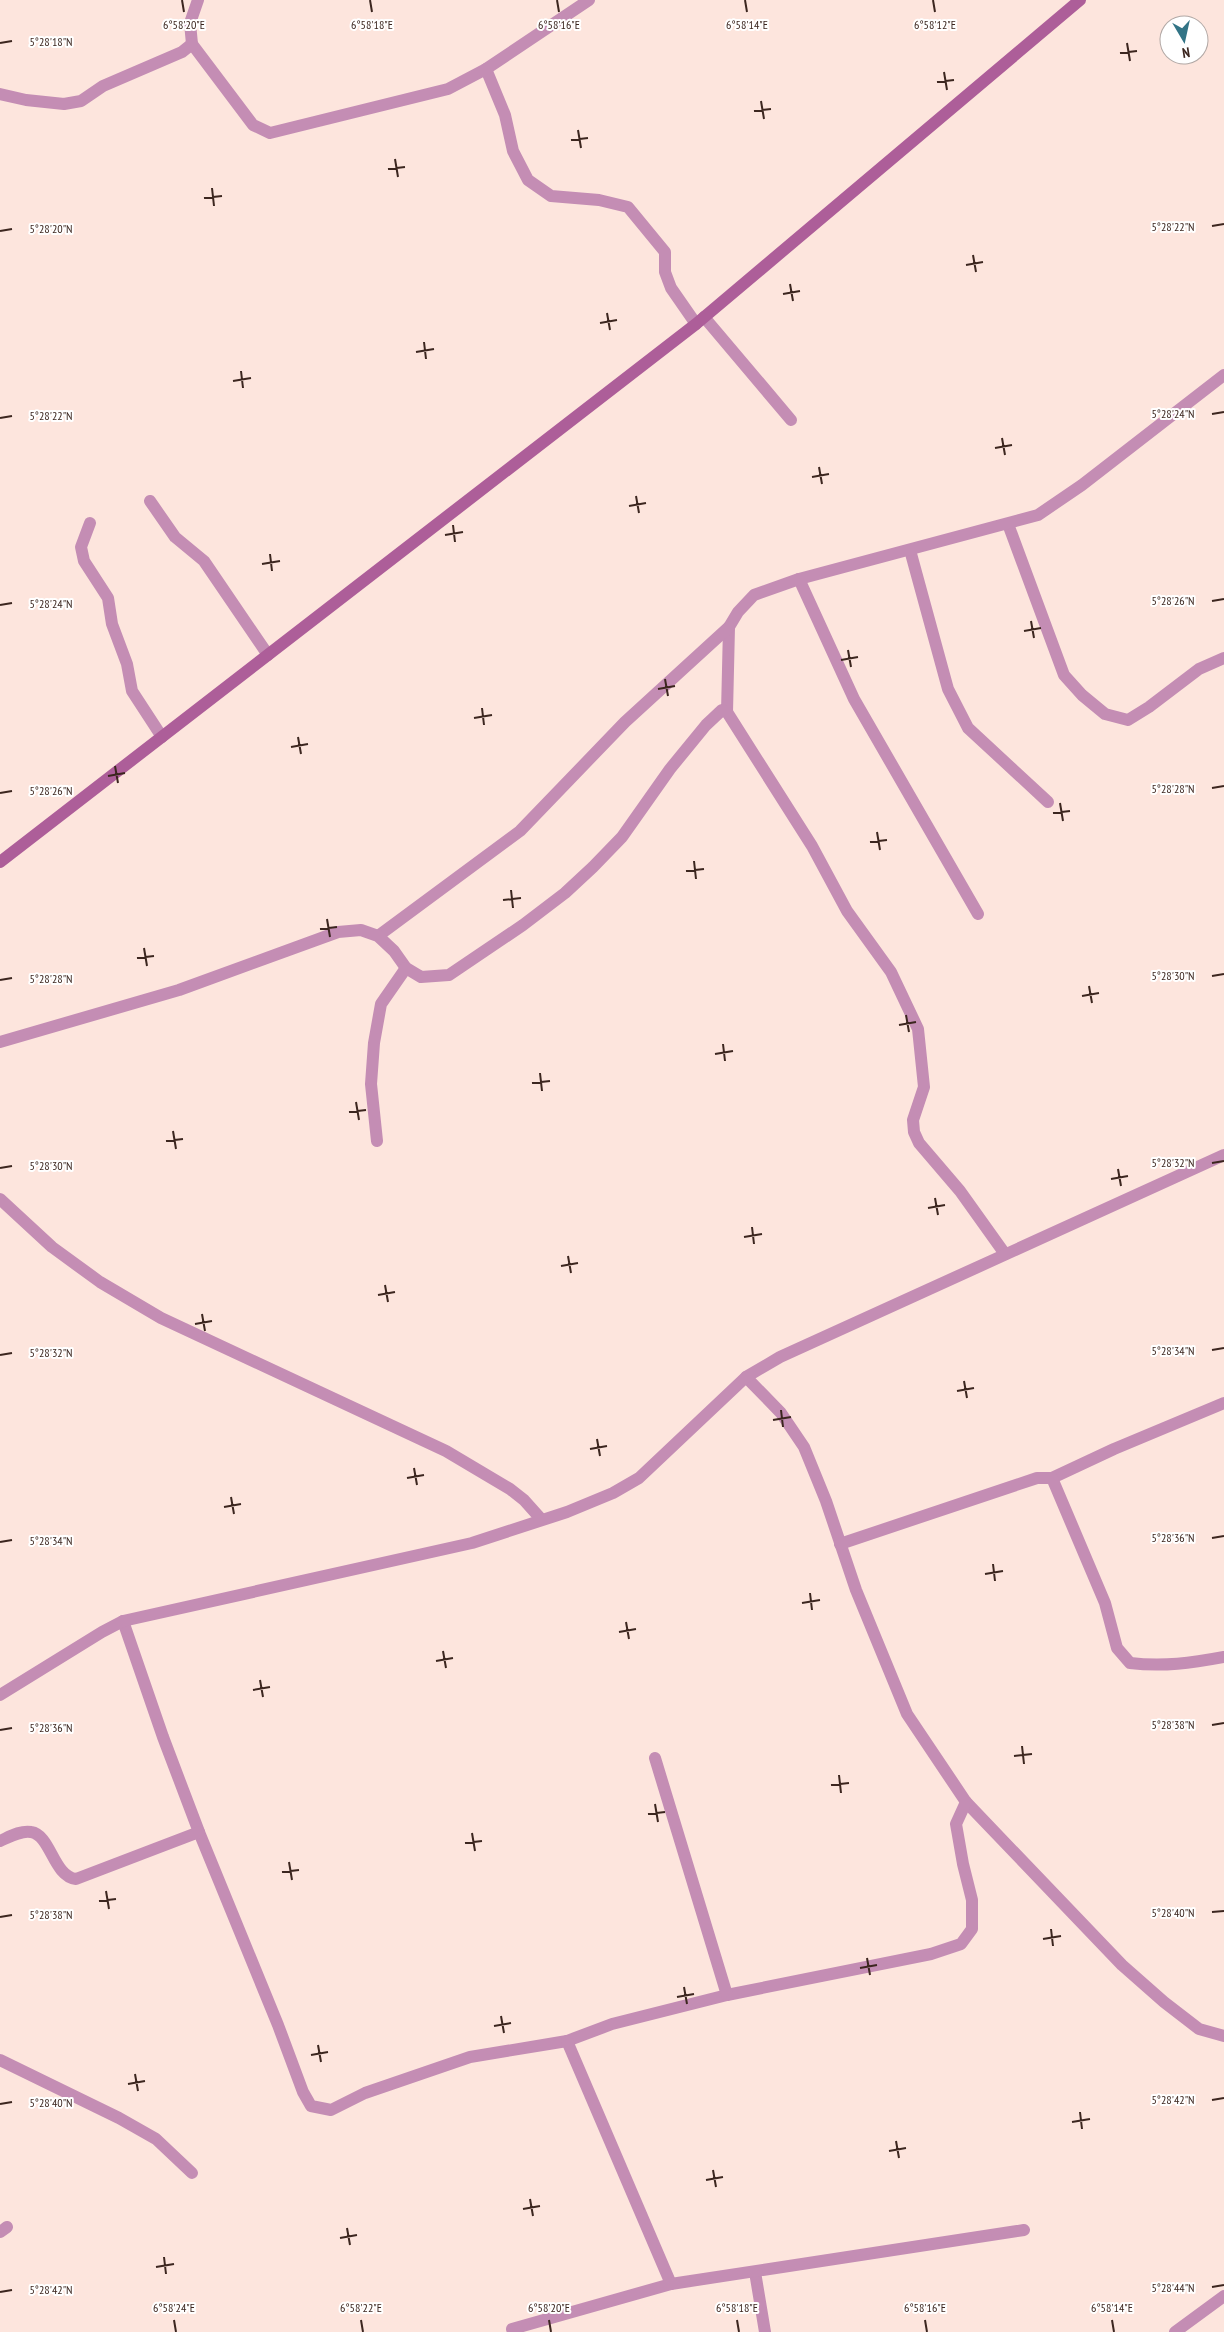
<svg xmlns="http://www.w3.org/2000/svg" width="1224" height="2332" viewBox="0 0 1224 2332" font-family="'PT Sans Narrow',sans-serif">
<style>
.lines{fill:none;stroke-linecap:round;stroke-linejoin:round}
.street{stroke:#c48db4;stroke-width:12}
.secondary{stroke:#ad5e99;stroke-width:12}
.ticks{fill:none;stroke:#3c261f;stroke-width:2}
.ticks-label{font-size:12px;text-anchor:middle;fill:#3c261f;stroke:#fff;stroke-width:4;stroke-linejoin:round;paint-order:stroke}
</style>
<rect width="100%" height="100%" fill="#fde5dd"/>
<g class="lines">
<g class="street">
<polyline points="192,44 190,23 198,0"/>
<polyline points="486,69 505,115 513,151 528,180 551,196 599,200 628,207 665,252 665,272 671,288 696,324"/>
<polyline points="0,94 26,100 64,104 81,101 103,86 182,52 192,44 253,125 270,133 448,89 486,69 589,0"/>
<polyline points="704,317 791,420"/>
<polyline points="150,501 175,537 204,561 268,655"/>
<polyline points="90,523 81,547 84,561 108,598 112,624 127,664 132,691 162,737"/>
<polyline points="1008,524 1064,675 1082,695 1105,714 1128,720 1149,707 1199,669 1224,658"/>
<polyline points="910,550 948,689 968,728 1048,802"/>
<polyline points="799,579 854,699 978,914"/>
<polyline points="727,712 729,627 738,612 754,595 799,579 1038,515 1082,485 1224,375"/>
<polyline points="378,936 520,831 625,722 729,627"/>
<polyline points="0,1042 179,990 338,932 361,930 378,936 394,951 406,968 421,977 449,975 523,925 565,893 593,867 622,837 670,769 706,725 722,710 727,712 812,846 847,911 891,972 918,1029 924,1087 913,1120 914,1132 919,1143 960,1191 1005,1254"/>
<polyline points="377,1141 371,1084 374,1043 381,1004 406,968"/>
<polyline points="0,1199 52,1247 100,1282 161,1318 446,1451 510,1489 524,1500 541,1519"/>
<polyline points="746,1377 781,1413 804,1447 826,1501 856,1590 907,1714 966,1802 1122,1965 1164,2002 1199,2029 1224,2036"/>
<polyline points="1052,1478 1114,1449 1224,1403"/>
<path d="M 840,1544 L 1037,1478 L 1052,1478 L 1105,1603 L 1117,1648 L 1130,1663 C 1163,1667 1192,1663 1224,1657"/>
<polyline points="123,1621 163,1737 199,1832 278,2025 303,2092 311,2106 331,2110 365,2093 470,2057 567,2041 612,2024 727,1995 931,1954 961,1944 972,1929 972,1900 963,1864 956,1824 966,1802"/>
<polyline points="0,1695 102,1632 123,1621 472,1543 567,1512 613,1493 639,1478 746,1377 780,1357 1224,1155"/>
<polyline points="655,1758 727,1995"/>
<path d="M 0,1841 C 9,1837 21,1830 31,1832 C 51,1835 53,1876 76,1879 L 199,1832"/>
<polyline points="567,2041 671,2284"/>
<polyline points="0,2060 119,2118 156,2139 192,2173"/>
<polyline points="0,2232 7,2227"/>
<polyline points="755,2272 765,2332"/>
<polyline points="512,2329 671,2284 1024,2230"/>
<polyline points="1175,2332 1224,2296"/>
</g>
<polyline class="secondary" points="0,862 696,324 1080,0"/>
</g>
<path class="ticks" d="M 182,0 L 184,12M 370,0 L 372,12M 557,0 L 559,12M 745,0 L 747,12M 933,0 L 935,12M 0,43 L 12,41M 1127,43 L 1130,61M 1120,53 L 1137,51M 944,72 L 947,90M 937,82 L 954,80M 761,101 L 764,119M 754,111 L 771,109M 578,130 L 581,148M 571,140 L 588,138M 395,159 L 398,177M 388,169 L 405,167M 212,188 L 214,206M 204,198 L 222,196M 1212,226 L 1224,224M 0,231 L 12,229M 973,255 L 976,272M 966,265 L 983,262M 790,284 L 793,301M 783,294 L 800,291M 607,313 L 610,330M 600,323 L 617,320M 424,342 L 426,359M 416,352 L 434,349M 241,371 L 243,388M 233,381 L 251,378M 1212,414 L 1224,412M 0,418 L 12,416M 1002,438 L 1005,455M 995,448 L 1012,445M 819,467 L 822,484M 812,477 L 829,474M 636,496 L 639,513M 629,506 L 646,503M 453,525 L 455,542M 445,535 L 463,532M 270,554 L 272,571M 262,564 L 280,561M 1212,601 L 1224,599M 0,605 L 12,603M 1031,621 L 1034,638M 1024,631 L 1041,628M 848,650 L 851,667M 841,660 L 858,657M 665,679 L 668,696M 658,689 L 675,686M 482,708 L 484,725M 474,718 L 492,715M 298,737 L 301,754M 291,747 L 308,744M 115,766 L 118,783M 108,776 L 125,773M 1212,788 L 1224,786M 0,793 L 12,791M 1060,803 L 1063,821M 1053,813 L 1070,811M 877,832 L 880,850M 870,842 L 887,840M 694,861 L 696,879M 686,871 L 704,869M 511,890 L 513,908M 503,900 L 521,898M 327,919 L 330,937M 320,929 L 337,927M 144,948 L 147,966M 137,958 L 154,956M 1212,976 L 1224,974M 0,980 L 12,978M 1089,986 L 1092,1003M 1082,996 L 1099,993M 906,1015 L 909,1032M 899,1025 L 916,1022M 723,1044 L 725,1061M 715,1054 L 733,1051M 540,1073 L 542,1091M 532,1083 L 550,1081M 356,1102 L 359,1120M 349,1112 L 366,1110M 173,1131 L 176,1149M 166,1141 L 183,1139M 1212,1163 L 1224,1161M 0,1168 L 12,1166M 1118,1169 L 1121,1186M 1111,1179 L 1128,1176M 935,1198 L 938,1215M 928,1208 L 945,1205M 752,1227 L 754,1244M 744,1237 L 762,1234M 568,1256 L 571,1273M 561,1266 L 578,1263M 385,1285 L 388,1302M 378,1295 L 395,1292M 202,1314 L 205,1331M 195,1324 L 212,1321M 1212,1350 L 1224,1348M 0,1355 L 12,1353M 964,1381 L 967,1398M 957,1391 L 974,1388M 781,1410 L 783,1427M 773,1420 L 791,1417M 597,1439 L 600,1456M 590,1449 L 607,1446M 414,1468 L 417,1485M 407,1478 L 424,1475M 231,1497 L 234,1514M 224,1507 L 241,1504M 1212,1538 L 1224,1536M 0,1542 L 12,1540M 993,1564 L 995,1581M 985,1574 L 1003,1571M 810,1593 L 812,1610M 802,1603 L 820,1600M 626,1622 L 629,1639M 619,1632 L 636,1629M 443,1651 L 446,1668M 436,1661 L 453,1658M 260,1680 L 263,1697M 253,1690 L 270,1687M 1212,1725 L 1224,1723M 0,1730 L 12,1728M 1022,1746 L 1024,1764M 1014,1756 L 1032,1754M 839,1775 L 841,1793M 831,1785 L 849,1783M 655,1804 L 658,1822M 648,1814 L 665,1812M 472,1833 L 475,1851M 465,1843 L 482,1841M 289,1862 L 292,1880M 282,1872 L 299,1870M 106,1891 L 109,1909M 99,1901 L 116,1899M 1212,1912 L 1224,1911M 0,1917 L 12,1915M 1051,1929 L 1053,1946M 1043,1939 L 1061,1936M 867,1958 L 870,1975M 860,1968 L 877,1965M 684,1987 L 687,2004M 677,1997 L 694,1994M 501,2016 L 504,2033M 494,2026 L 511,2023M 318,2045 L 321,2062M 311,2055 L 328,2052M 135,2074 L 138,2091M 128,2084 L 145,2081M 1212,2100 L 1224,2098M 0,2104 L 12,2102M 1080,2112 L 1082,2129M 1072,2122 L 1090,2119M 896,2141 L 899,2158M 889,2151 L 906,2148M 713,2170 L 716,2187M 706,2180 L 723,2177M 530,2199 L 533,2216M 523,2209 L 540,2206M 347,2228 L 350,2245M 340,2238 L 357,2235M 164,2257 L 166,2274M 156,2267 L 174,2264M 1212,2287 L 1224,2285M 0,2292 L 12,2290M 174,2320 L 176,2332M 361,2320 L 363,2332M 549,2320 L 551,2332M 737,2320 L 739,2332M 925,2320 L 927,2332M 1112,2320 L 1114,2332"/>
<g class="ticks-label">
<text x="184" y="29">6°58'20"E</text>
<text x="372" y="29">6°58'18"E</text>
<text x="559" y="29">6°58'16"E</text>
<text x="747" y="29">6°58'14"E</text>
<text x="935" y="29">6°58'12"E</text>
<text x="51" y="46">5°28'18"N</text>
<text x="1173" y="231">5°28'22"N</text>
<text x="51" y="233">5°28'20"N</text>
<text x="1173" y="418">5°28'24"N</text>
<text x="51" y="420">5°28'22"N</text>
<text x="1173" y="605">5°28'26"N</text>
<text x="51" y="608">5°28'24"N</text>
<text x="1173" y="793">5°28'28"N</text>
<text x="51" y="795">5°28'26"N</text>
<text x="1173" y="980">5°28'30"N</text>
<text x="51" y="983">5°28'28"N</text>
<text x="1173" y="1167">5°28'32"N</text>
<text x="51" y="1170">5°28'30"N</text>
<text x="1173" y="1355">5°28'34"N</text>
<text x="51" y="1357">5°28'32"N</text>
<text x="1173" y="1542">5°28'36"N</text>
<text x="51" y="1545">5°28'34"N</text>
<text x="1173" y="1729">5°28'38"N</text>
<text x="51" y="1732">5°28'36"N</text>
<text x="1173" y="1917">5°28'40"N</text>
<text x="51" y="1919">5°28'38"N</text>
<text x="1173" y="2104">5°28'42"N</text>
<text x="51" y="2107">5°28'40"N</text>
<text x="1173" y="2292">5°28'44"N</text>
<text x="51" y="2294">5°28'42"N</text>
<text x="174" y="2312">6°58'24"E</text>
<text x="361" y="2312">6°58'22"E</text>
<text x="549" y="2312">6°58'20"E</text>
<text x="737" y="2312">6°58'18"E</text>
<text x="925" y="2312">6°58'16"E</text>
<text x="1112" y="2312">6°58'14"E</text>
</g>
<g transform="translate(1184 40) rotate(171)"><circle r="24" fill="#ffffff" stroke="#b1a8a5"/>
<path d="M0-4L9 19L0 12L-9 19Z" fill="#327486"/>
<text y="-8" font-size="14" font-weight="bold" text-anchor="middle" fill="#3c261f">N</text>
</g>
</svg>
